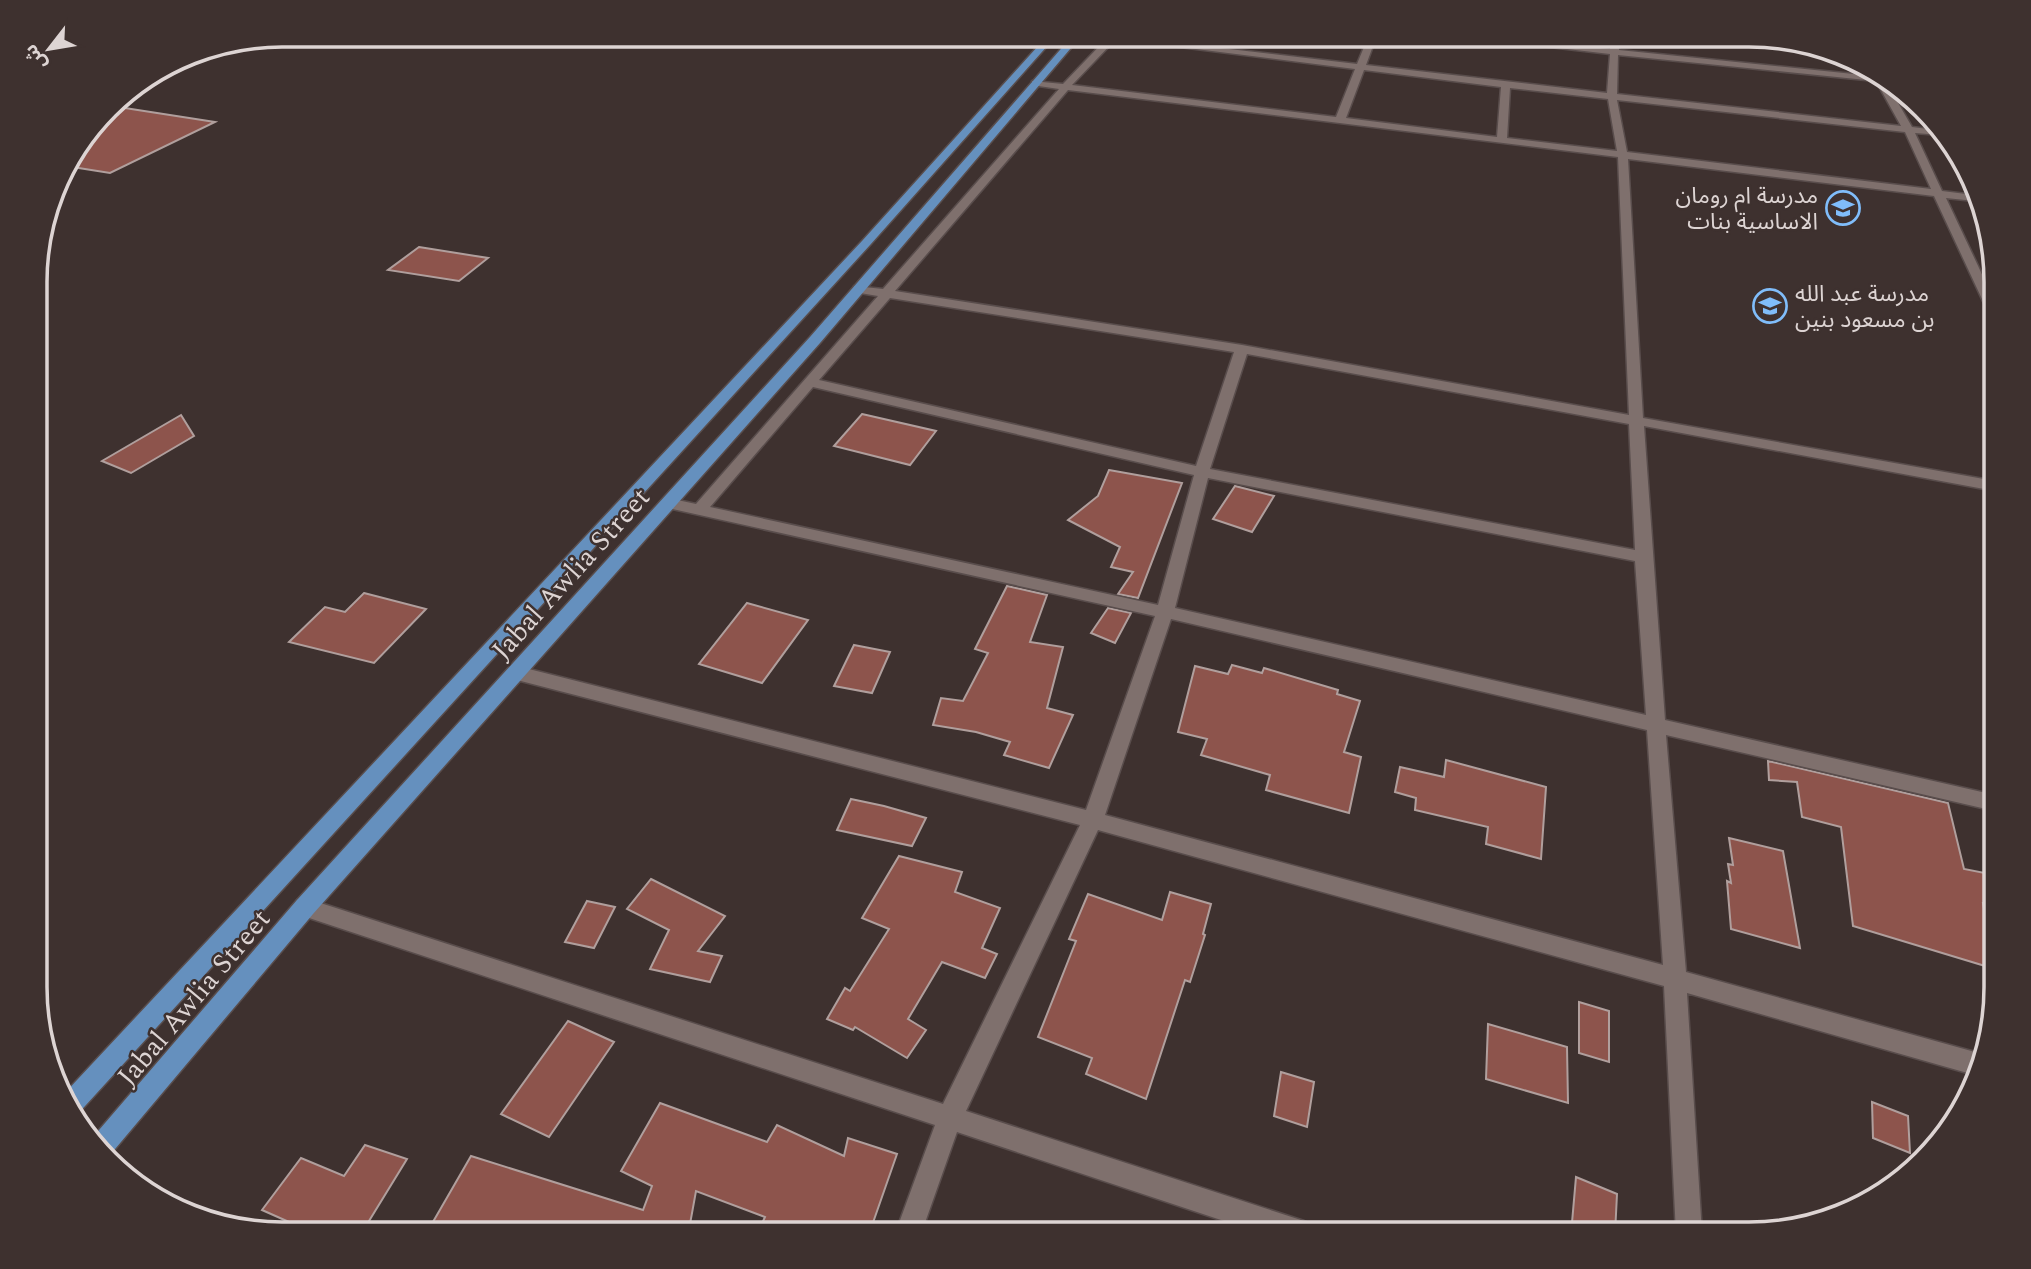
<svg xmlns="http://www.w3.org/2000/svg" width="2031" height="1269" viewBox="0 0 2031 1269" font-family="Spectral,'Noto Sans Arabic',serif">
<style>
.building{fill:#8d544c;stroke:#b09f9d;stroke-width:2}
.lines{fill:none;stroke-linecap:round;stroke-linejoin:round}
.street-casing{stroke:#594d4c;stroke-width:3}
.primary-casing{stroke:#594d4c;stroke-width:3}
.street{fill:#7f706d;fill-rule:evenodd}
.primary{fill:#6590be;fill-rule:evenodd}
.labels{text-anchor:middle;stroke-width:5;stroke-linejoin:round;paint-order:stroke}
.far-poi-label{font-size:23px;fill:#ddd4d3;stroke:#3e312f;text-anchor:end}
.street-label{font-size:28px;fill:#ddd4d3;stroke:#3e312f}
.rim{fill:none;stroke:#ddd4d3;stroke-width:3.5}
</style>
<rect width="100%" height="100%" fill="#3e312f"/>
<g class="building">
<polygon points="112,106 215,122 110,173 66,166"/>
<polygon points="419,247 488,258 459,281 388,270"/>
<polygon points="862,414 936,431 910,465 834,446"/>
<polygon points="181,415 194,436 131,473 102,461"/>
<polygon points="1109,470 1182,483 1138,598 1118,594 1133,572 1111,567 1120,547 1068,520 1098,496"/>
<polygon points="1235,486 1274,496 1252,532 1213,519"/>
<polygon points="1007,586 1047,595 1030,642 1063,647 1047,708 1073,715 1049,768 1004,755 1010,742 976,732 933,725 941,698 963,701 988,653 975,649"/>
<polygon points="364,593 426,609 374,663 289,642 325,607 345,612"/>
<polygon points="747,603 808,620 762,683 699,664"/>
<polygon points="1108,608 1131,613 1115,643 1091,633"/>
<polygon points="854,645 890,652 872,693 834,686"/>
<polygon points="1232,665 1262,673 1264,668 1338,690 1337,694 1360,701 1344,752 1361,757 1349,813 1266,790 1270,775 1201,755 1207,739 1178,732 1195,666 1228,674"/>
<polygon points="1446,760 1546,787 1541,859 1486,844 1488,827 1415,810 1416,798 1395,792 1400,767 1444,777"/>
<polygon points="1768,761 1948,803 1964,869 1995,875 1995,904 1983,903 1995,969 1853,926 1841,827 1802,817 1797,782 1769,780"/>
<polygon points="851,799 884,806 926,818 912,846 837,830"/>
<polygon points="1729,838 1783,851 1800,948 1731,929 1727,881 1731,883 1728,864 1733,865"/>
<polygon points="899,856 962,872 955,892 1000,908 982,948 997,954 985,978 942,962 908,1019 926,1030 907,1058 855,1027 853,1030 827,1019 845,988 850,991 889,929 862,918"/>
<polygon points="651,879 725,916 698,951 722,956 710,982 650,969 669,930 627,909"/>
<polygon points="1170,892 1211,904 1203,934 1205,935 1190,982 1185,980 1146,1099 1086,1074 1092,1058 1038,1037 1076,941 1069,939 1088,894 1162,920"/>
<polygon points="587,901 615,907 594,948 565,942"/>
<polygon points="1579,1002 1609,1011 1609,1062 1579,1053"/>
<polygon points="568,1021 614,1042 549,1137 501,1114"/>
<polygon points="1488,1024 1567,1047 1568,1103 1486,1079"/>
<polygon points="1281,1072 1314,1082 1307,1127 1274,1116"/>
<polygon points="1872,1102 1908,1116 1910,1153 1873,1138"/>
<polygon points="660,1103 767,1142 777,1125 844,1156 848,1138 897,1154 869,1234 757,1234 765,1217 696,1191 690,1224 701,1228 700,1234 426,1234 471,1156 643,1210 652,1186 621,1171"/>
<polygon points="365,1145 407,1159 361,1234 316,1234 262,1210 301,1158 344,1176"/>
<polygon points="1576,1177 1617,1194 1615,1234 1571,1234"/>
</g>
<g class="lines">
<g class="street-casing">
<path id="street" d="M 1110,35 L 1357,64 L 1369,35 L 1377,35 L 1366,65 L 1607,93 L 1610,54 L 1447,35 L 1476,35 L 1610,49 L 1611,35 L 1619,35 L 1619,50 L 1873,76 L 1874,71 L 1891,82 L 1886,82 L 1912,127 L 1936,130 L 1941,135 L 1915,133 L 1942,191 L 1974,195 L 1975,201 L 1946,198 L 1995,302 L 1995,318 L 1989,314 L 1934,196 L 1628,159 L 1643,418 L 1995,481 L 1995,491 L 1644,426 L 1665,720 L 1995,795 L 1995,811 L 1666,735 L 1686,972 L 1975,1052 L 1978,1054 L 1971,1074 L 1687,993 L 1702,1234 L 1676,1234 L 1664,986 L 1098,830 L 966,1111 L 1304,1221 L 1313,1225 L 1317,1234 L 1263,1234 L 957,1132 L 921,1234 L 895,1234 L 935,1125 L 297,914 L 294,907 L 297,900 L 305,898 L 943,1104 L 1080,825 L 517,680 L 511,678 L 508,673 L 511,668 L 517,666 L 1086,810 L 1155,616 L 668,508 L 660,503 L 668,498 L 696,504 L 878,296 L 854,292 L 854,286 L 883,289 L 1059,89 L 1032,85 L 1032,81 L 1063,84 ZM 1116,39 L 1355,69 L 1336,117 L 1072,85 ZM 1618,55 L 1876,81 L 1901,126 L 1617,94 ZM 1364,70 L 1501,87 L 1497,137 L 1346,118 ZM 1510,88 L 1608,99 L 1617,151 L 1507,138 ZM 1068,90 L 1618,157 L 1629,415 L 1242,345 L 895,291 ZM 1617,100 L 1905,132 L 1931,189 L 1627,152 ZM 890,298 L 1234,352 L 1196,466 L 819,380 ZM 1247,354 L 1629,424 L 1635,550 L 1210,469 ZM 813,387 L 1194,475 L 1158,605 L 710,507 ZM 1208,478 L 1635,561 L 1646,715 L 1175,608 ZM 1171,619 L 1647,730 L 1663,965 L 1105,815 Z"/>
</g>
<g class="primary-casing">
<g id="primary">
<polygon points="1048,35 1057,35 870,245 75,1117 68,1111 63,1095 862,241"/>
<polygon points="1073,35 1082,35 820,343 313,914 110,1155 93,1137 297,900 810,337"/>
</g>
</g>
<use href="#street" class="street"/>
<use href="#primary" class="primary"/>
</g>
<defs>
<g id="school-ring" transform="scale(1.75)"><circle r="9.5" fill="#3e312f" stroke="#80bdfa" stroke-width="1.5"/><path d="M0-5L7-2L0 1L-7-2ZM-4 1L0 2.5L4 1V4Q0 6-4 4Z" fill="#80bdfa"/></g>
</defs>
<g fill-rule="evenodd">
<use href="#school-ring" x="1843" y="208"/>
<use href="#school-ring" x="1770" y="306"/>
</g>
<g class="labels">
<g class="far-poi-label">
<text x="1818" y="203">مدرسة ام رومان<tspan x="1818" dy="26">الاساسية بنات</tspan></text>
<text x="1795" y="301" text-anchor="start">مدرسة عبد الله<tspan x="1795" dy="26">بن مسعود بنين</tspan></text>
</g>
<g class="street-label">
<text transform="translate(570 573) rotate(-48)" y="10">Jabal Awlia Street</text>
<text transform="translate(193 997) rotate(-50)" y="10">Jabal Awlia Street</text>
</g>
</g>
<path d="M0 0H2031V1269H0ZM282 47H1749A235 235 0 0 1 1984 282V987A235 235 0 0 1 1749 1222H282A235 235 0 0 1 47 987V282A235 235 0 0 1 282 47Z" fill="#3e312f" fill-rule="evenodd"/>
<path class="rim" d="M282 47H1749A235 235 0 0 1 1984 282V987A235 235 0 0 1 1749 1222H282A235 235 0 0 1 47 987V282A235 235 0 0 1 282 47Z"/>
<g transform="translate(49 49) rotate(239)" stroke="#3e312f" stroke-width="5" paint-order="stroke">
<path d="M0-5L12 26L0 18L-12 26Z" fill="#ddd4d3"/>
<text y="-10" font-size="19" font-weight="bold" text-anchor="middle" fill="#ddd4d3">ش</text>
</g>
</svg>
